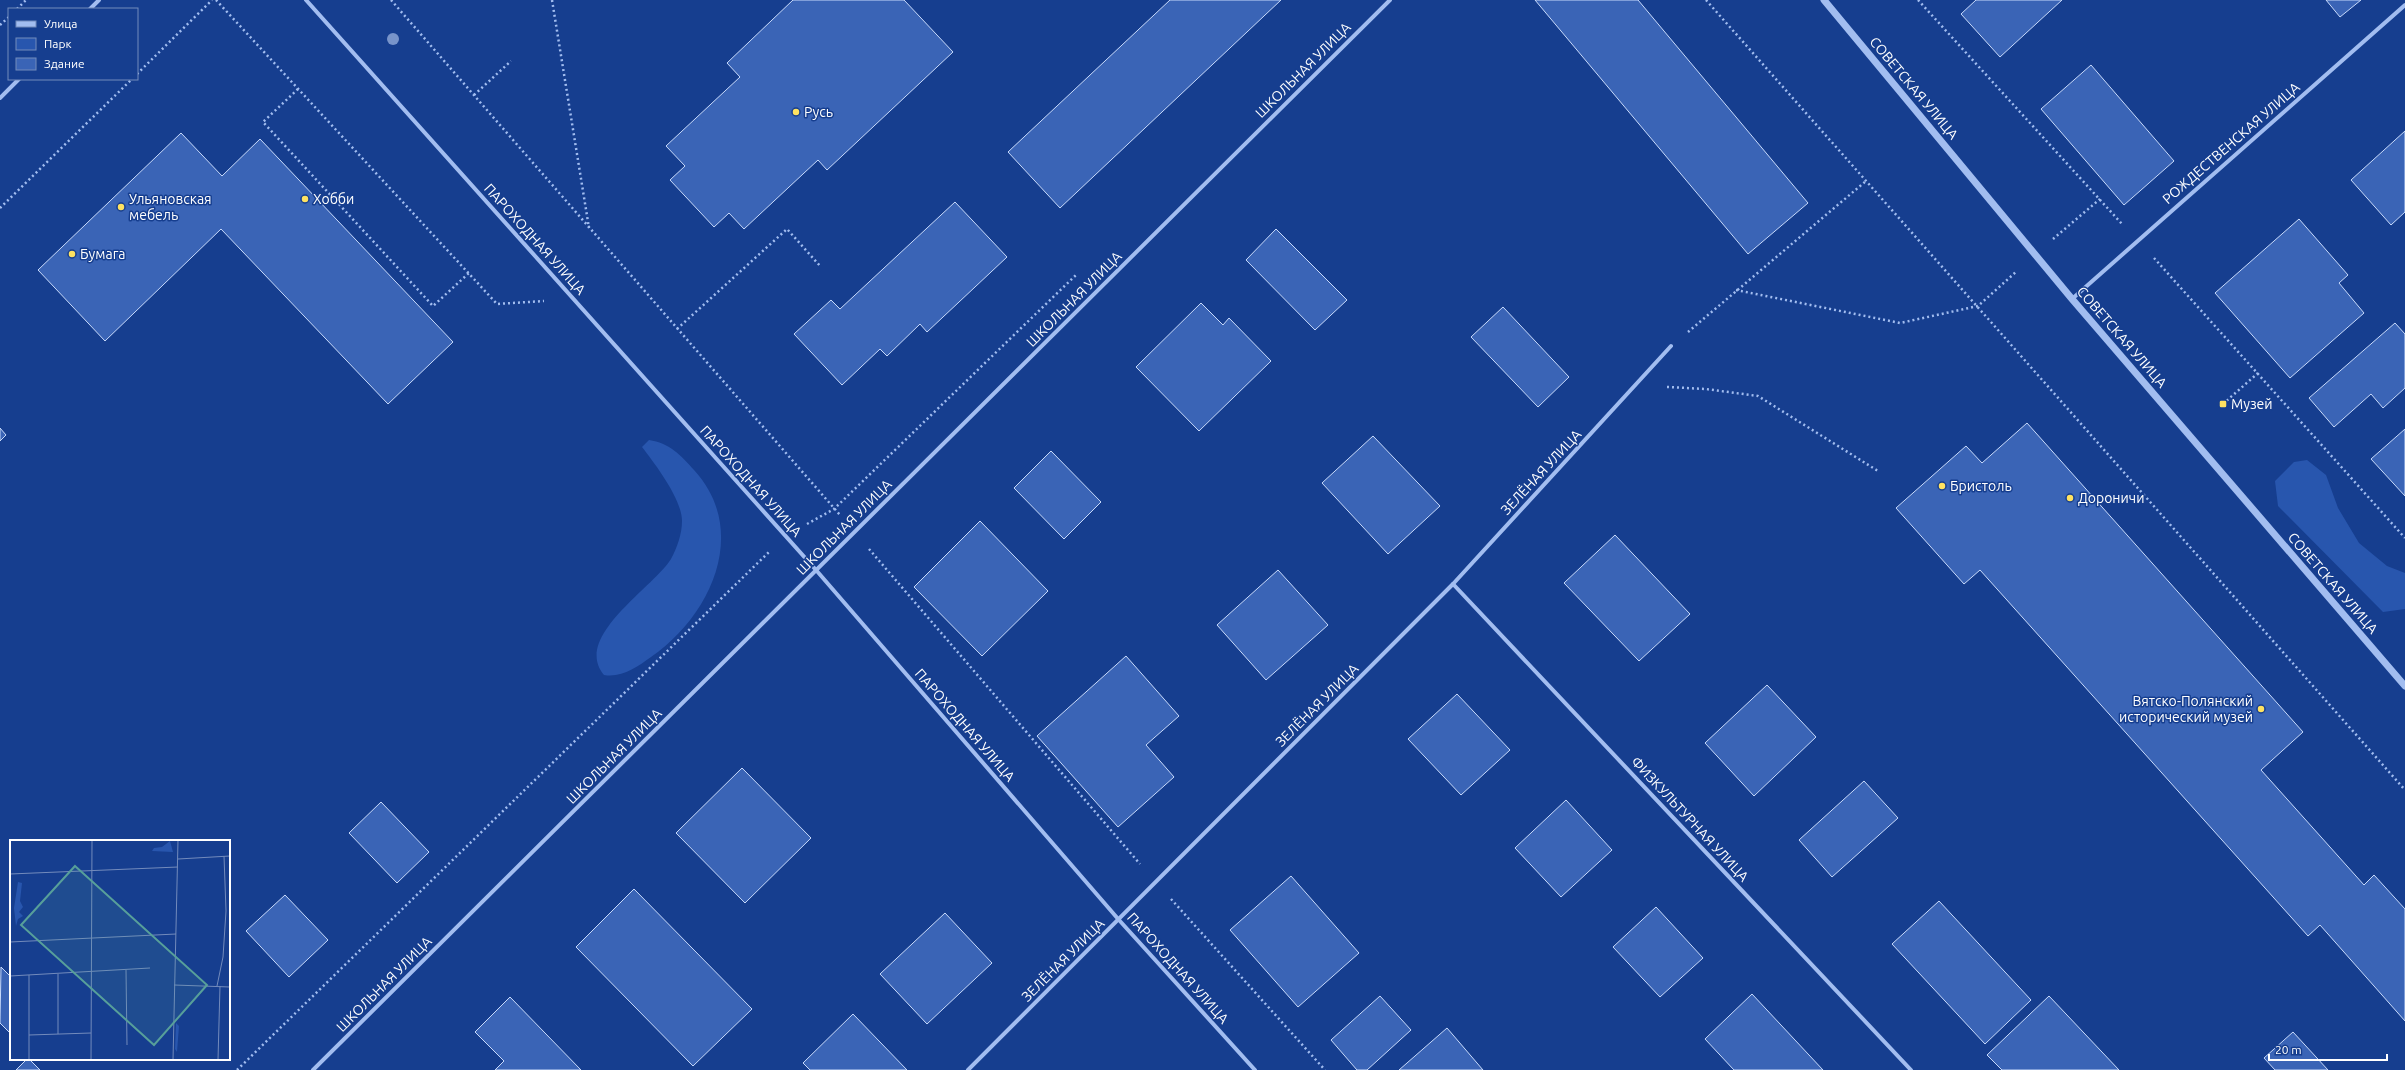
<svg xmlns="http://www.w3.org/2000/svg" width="2405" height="1070" viewBox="0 0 2405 1070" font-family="Ubuntu,sans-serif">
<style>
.green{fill:#2856ae}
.building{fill:#3a64b6;stroke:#c8dafb}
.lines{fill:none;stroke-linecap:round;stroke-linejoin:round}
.path{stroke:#a2bdf0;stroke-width:2.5;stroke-dasharray:2 3;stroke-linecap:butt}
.minor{stroke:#a2bdf0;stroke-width:4}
.tertiary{stroke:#a2bdf0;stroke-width:7}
.tree{fill:#7894ca}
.poi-dot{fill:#ffe261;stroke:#163e8f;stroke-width:1.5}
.labels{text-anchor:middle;stroke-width:3;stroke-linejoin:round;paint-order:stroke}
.street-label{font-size:14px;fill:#fff;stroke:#163e8f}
.poi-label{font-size:14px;fill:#fff;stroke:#163e8f;text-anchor:start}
.inset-road{fill:none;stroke:#738bbc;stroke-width:1}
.view{fill:#579f9a;fill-opacity:0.15;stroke:#579f9a;stroke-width:2}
.inset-edge{fill:none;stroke:#fff;stroke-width:2}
</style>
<rect width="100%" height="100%" fill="#163e8f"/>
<g class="green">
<path d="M 649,440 C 669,443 681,455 694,470 C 750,531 711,616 651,657 C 637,667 622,678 604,675 C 572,637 653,588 671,559 C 677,548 682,534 682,521 C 682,499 655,464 642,447 Z"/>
<polygon points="2307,460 2326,475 2338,508 2359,543 2387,566 2405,573 2405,609 2383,612 2278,506 2275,481 2294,462"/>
</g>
<g class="building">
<polygon points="793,0 904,0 953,52 827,170 818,160 744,229 729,213 714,227 670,180 685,166 666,146 740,77 727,63"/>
<polygon points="1170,0 1281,0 1060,208 1008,152"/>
<polygon points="1535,0 1638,0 1808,203 1748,254"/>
<polygon points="1976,0 2062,0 2000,57 1961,14"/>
<polygon points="2326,0 2361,0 2340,17"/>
<polygon points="2091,65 2174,161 2124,205 2041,109"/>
<polygon points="2405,131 2405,212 2391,225 2351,180"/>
<polygon points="181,133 222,176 260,139 453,342 388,404 221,229 105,341 38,270"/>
<polygon points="955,202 1007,257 927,332 920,324 887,356 880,349 842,385 794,334 831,300 840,309"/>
<polygon points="2299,219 2348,275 2339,283 2364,313 2290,378 2215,293"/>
<polygon points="1276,229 1347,300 1315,330 1246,260"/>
<polygon points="1201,303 1223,325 1229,318 1271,361 1199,431 1136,367"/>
<polygon points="1503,307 1569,377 1538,407 1471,337"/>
<polygon points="2395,323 2405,334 2405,388 2383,408 2371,394 2334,427 2309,398"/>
<polygon points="2027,423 2303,732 2261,770 2364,885 2374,875 2405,909 2405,1021 2320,925 2308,936 1980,570 1964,584 1896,508 1966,446 1982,463"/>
<polygon points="0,428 6,435 0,441"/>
<polygon points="2405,429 2405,496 2371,459"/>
<polygon points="1373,436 1440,506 1388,554 1322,483"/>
<polygon points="1051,451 1101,502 1064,539 1014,488"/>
<polygon points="980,521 1048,591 982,656 914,587"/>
<polygon points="1615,535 1690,614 1639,661 1564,583"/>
<polygon points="1278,570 1328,625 1266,680 1217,625"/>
<polygon points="1126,656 1179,716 1146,745 1174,777 1118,827 1037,736"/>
<polygon points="1767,685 1816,737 1754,796 1705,743"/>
<polygon points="1457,694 1510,750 1461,795 1408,739"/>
<polygon points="742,768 811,838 745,903 676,833"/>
<polygon points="1864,781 1898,818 1832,877 1799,840"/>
<polygon points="1566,800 1612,850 1561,897 1515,848"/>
<polygon points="381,802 429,852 397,883 349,833"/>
<polygon points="1291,876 1359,953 1298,1007 1230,930"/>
<polygon points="634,889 752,1009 693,1066 576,947"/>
<polygon points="285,895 328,940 289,977 246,931"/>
<polygon points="1939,901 2031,1000 1985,1044 1892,944"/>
<polygon points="1656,907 1703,958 1660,997 1613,947"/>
<polygon points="945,913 992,963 927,1024 880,974"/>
<polygon points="1,967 11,977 11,1034 0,1023"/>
<polygon points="1752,994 1823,1070 1734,1070 1705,1039"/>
<polygon points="1380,996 1411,1030 1367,1070 1357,1070 1331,1040"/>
<polygon points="2049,996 2119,1070 2002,1070 1987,1055"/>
<polygon points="510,997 581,1070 495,1070 504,1061 475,1032"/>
<polygon points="853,1014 907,1070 810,1070 803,1063"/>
<polygon points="1447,1028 1483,1070 1399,1070"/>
<polygon points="2293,1032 2328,1070 2275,1070 2264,1058"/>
<polygon points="27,1059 29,1059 40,1070 16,1070"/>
</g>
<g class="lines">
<g class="path">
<polyline points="216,0 497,304 544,301"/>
<polyline points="391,0 840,515"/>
<polyline points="552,0 589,228"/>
<polyline points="1706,0 2405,790"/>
<polyline points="1918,0 2122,224"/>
<polyline points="17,9 26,0"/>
<polyline points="0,25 9,17"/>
<polyline points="137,74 212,0"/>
<polyline points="298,89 263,122 433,306 469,273"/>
<polyline points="474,95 511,61"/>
<polyline points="0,208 132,79"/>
<polyline points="2053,239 2100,199"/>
<polyline points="2154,258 2405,538"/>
<polyline points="1736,290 1900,323 1978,306 2017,271"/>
<polyline points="677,329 787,229 821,267"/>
<polyline points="1688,332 1866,181"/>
<polyline points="1667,387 1706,389 1758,396 1878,471"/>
<polyline points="2223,404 2258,373"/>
<polyline points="807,524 834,509 1077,274"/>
<polyline points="869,549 1140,864"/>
<polyline points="1171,899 1325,1070"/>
<polyline points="237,1070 769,552"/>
</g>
<g class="minor">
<polyline points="306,0 816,570 1119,920 1255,1070"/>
<polyline points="90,9 99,0"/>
<polyline points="0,98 19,79"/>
<polyline points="2072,299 2405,5"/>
<polyline points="1453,584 1911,1070"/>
<polyline points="313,1070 1390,0"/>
<polyline points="968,1070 1453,584 1671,346"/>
</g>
<polyline class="tertiary" points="1824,0 2072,299 2405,686"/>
</g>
<circle class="tree" cx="393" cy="39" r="6"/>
<g class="poi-dot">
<circle cx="796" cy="112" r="4"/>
<circle cx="305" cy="199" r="4"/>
<circle cx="121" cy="207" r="4"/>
<circle cx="72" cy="254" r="4"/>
<rect x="2219" y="400" width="8" height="8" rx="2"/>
<circle cx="1942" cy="486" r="4"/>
<circle cx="2070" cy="498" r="4"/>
<circle cx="2261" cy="709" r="4"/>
</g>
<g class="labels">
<g class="street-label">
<text transform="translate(1303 70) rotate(-45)" y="5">ШКОЛЬНАЯ УЛИЦА</text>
<text transform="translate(1914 88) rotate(50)" y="5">СОВЕТСКАЯ УЛИЦА</text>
<text transform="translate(2231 143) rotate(-41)" y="5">РОЖДЕСТВЕНСКАЯ УЛИЦА</text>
<text transform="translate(535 239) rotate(48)" y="5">ПАРОХОДНАЯ УЛИЦА</text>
<text transform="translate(1074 299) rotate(-45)" y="5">ШКОЛЬНАЯ УЛИЦА</text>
<text transform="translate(2122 337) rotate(49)" y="5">СОВЕТСКАЯ УЛИЦА</text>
<text transform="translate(1541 472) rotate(-47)" y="5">ЗЕЛЁНАЯ УЛИЦА</text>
<text transform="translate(751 481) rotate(48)" y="5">ПАРОХОДНАЯ УЛИЦА</text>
<text transform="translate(844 527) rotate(-45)" y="5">ШКОЛЬНАЯ УЛИЦА</text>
<text transform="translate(2333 583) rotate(49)" y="5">СОВЕТСКАЯ УЛИЦА</text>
<text transform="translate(1317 705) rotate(-45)" y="5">ЗЕЛЁНАЯ УЛИЦА</text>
<text transform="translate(965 725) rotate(49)" y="5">ПАРОХОДНАЯ УЛИЦА</text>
<text transform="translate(614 756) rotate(-45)" y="5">ШКОЛЬНАЯ УЛИЦА</text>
<text transform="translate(1690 819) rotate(47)" y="5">ФИЗКУЛЬТУРНАЯ УЛИЦА</text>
<text transform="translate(1063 960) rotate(-45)" y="5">ЗЕЛЁНАЯ УЛИЦА</text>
<text transform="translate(1178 968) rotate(48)" y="5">ПАРОХОДНАЯ УЛИЦА</text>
<text transform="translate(384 984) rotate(-45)" y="5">ШКОЛЬНАЯ УЛИЦА</text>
</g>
<g class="poi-label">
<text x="804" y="117">Русь</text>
<text x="129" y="204">Ульяновская<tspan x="129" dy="16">мебель</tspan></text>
<text x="313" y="204">Хобби</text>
<text x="80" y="259">Бумага</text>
<text x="2231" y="409">Музей</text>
<text x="1950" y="491">Бристоль</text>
<text x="2078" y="503">Дороничи</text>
<text x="2253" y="706" text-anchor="end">Вятско-Полянский<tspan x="2253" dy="16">исторический музей</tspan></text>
</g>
</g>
<g transform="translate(10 840)">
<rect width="220" height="220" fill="#163e8f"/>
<path d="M 160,1 L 163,12 L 142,11 L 144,8 L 152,7 ZM 8,42 L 12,43 L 10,61 L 13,67 L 9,72 L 13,76 L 8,79 L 6,86 L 4,68 ZM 166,183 L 169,186 L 167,212 L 165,209 Z" fill="#2856ae"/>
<path class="inset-road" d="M 168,19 L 220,16M 0,34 L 168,27M 0,102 L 166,94M 116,130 L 117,205M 19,135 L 19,220M 0,136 L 140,128M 164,145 L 220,147M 207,146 L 213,117 L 216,71 L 214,16M 48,194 L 48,134M 19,195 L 81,193M 81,220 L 82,0M 163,220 L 168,0M 208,220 L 210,146"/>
<path class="view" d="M 65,26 L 197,145 L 144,205 L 11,85 Z"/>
<rect width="220" height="220" class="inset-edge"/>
</g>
<rect x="8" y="8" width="130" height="72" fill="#163e8f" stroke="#738bbc"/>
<rect x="16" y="21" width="20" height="6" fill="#a2bdf0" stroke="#738bbc"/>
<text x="44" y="28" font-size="12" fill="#ffffff">Улица</text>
<rect x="16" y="38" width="20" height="12" fill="#2856ae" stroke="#738bbc"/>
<text x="44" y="48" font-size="12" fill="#ffffff">Парк</text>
<rect x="16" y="58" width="20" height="12" fill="#3a64b6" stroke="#738bbc"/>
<text x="44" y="68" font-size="12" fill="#ffffff">Здание</text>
<path d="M2269 1054v6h118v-6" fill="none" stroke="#ffffff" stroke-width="2"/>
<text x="2275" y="1054" font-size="12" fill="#ffffff" stroke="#163e8f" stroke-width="3" paint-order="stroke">20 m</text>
</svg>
